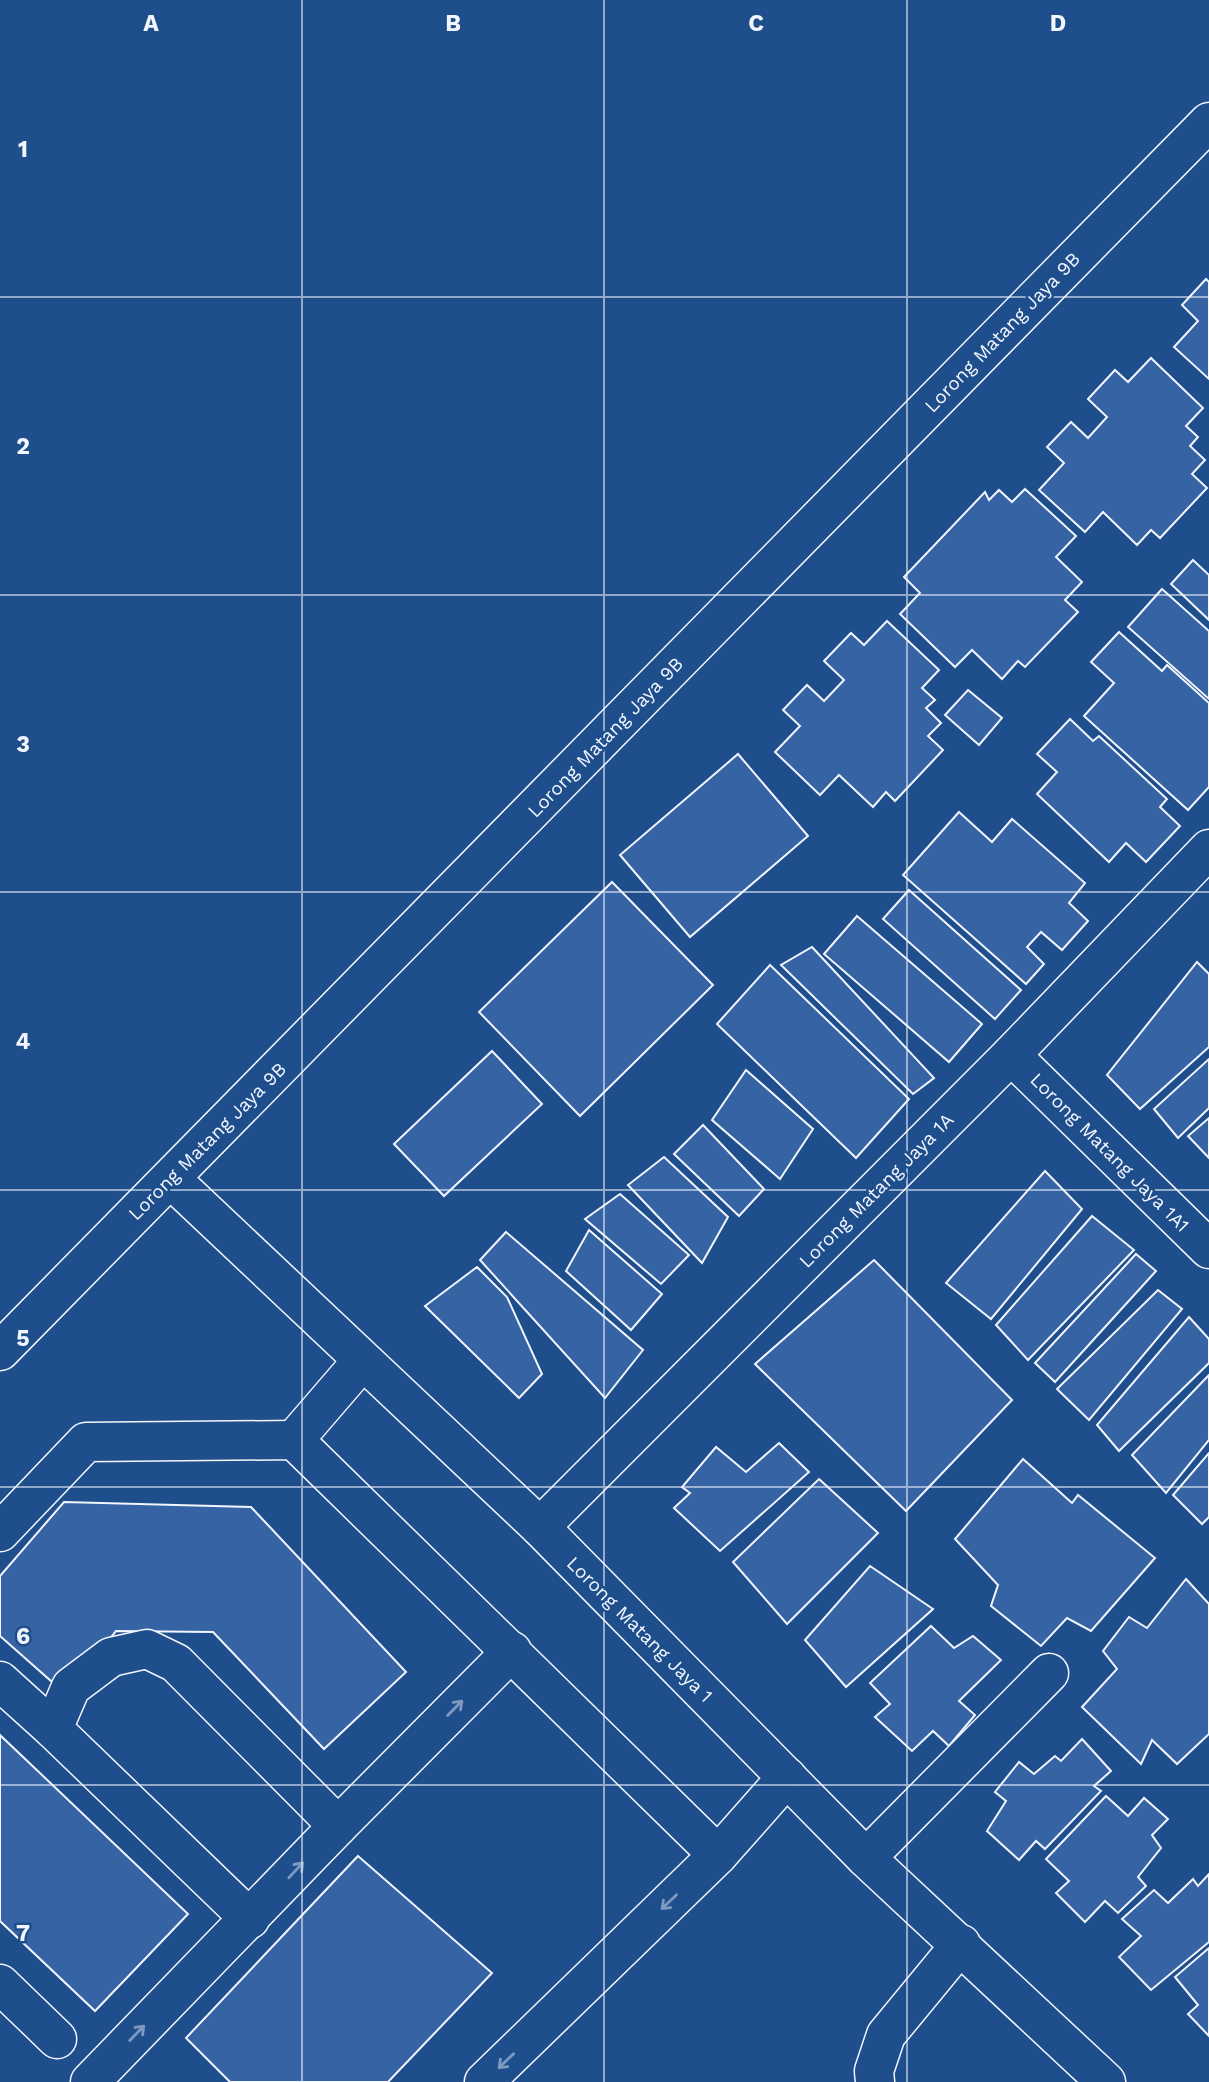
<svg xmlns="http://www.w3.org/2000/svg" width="1209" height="2082" viewBox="0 0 1209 2082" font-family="'Work Sans',sans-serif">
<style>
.building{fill:#3563a3;stroke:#f2f6ff;stroke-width:2}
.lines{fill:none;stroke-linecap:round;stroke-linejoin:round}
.minor-casing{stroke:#f2f6ff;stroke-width:41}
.minor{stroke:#1f4e8c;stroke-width:38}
.oneway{stroke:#7e9ac0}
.grid{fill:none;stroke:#f2f6ff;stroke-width:2;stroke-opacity:0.55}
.labels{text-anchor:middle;stroke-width:5;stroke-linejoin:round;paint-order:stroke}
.street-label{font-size:19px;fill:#f2f6ff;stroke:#1f4e8c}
.grid-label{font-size:23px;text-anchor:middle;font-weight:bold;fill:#f2f6ff;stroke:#1f4e8c;stroke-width:5;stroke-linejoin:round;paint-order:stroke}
</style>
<rect width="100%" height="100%" fill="#1f4e8c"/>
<g class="building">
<polygon points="1206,279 1209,282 1209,379 1174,347 1198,321 1182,305"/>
<polygon points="1151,358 1203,408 1186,426 1198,437 1190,446 1205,460 1192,474 1207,488 1160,538 1151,530 1137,545 1103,512 1085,532 1039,490 1064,463 1047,447 1071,422 1088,438 1107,417 1088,399 1115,370 1128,382"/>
<polygon points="1025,489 1076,536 1056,557 1082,582 1065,600 1078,612 1025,667 1018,661 1002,679 972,650 955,667 900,614 920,593 904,577 985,492 989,500 999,490 1012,502"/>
<polygon points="1193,560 1209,575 1209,620 1171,584"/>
<polygon points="1162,589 1209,631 1209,699 1128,627"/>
<polygon points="887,621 939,670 922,688 935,700 926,708 941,723 928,736 943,750 895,801 886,792 873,807 839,775 820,795 775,752 800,726 783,710 807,685 824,701 844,680 824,661 851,633 864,645"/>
<polygon points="1119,632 1162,671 1167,665 1209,703 1209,787 1188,810 1084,716 1114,683 1091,662"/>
<polygon points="968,690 1002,718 979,745 945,715"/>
<polygon points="1070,719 1093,741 1099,736 1167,799 1160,807 1180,826 1146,862 1126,843 1109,862 1037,794 1057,772 1037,754"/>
<polygon points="738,754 808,836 690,937 620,855"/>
<polygon points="959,812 992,842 1012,819 1085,883 1069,903 1088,921 1062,950 1041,932 1027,947 1044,964 1026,984 903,875"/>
<polygon points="612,882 713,985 580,1116 479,1012"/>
<polygon points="909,890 1021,990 995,1019 883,919"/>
<polygon points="857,916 982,1024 949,1062 824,954"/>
<polygon points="812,947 934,1078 913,1094 781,965"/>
<polygon points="1197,962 1209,974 1209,1047 1140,1109 1107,1075"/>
<polygon points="770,965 909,1099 856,1158 717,1024"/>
<polygon points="492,1051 542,1104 444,1196 394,1144"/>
<polygon points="1209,1059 1209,1108 1178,1138 1154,1109"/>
<polygon points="746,1070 813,1129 780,1179 712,1120"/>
<polygon points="1209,1118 1209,1158 1188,1136"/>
<polygon points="703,1125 764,1189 739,1216 674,1154"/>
<polygon points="664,1157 728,1217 702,1263 628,1185"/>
<polygon points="1045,1171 1082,1209 991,1319 946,1283"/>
<polygon points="620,1194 689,1255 661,1284 585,1219"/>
<polygon points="1092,1216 1134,1250 1028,1360 996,1325"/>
<polygon points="589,1230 662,1294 631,1330 566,1271"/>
<polygon points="506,1232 643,1350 605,1398 480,1260"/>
<polygon points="1136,1254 1156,1271 1055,1382 1035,1363"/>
<polygon points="874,1260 1012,1400 906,1511 755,1364"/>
<polygon points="477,1267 507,1297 542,1374 519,1398 425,1306"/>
<polygon points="1158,1290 1182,1309 1089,1420 1057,1389"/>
<polygon points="1189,1317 1209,1339 1209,1363 1119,1451 1097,1425"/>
<polygon points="1209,1375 1209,1440 1166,1493 1132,1455"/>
<polygon points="779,1443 809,1472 720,1551 674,1508 690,1493 682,1487 716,1447 746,1472"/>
<polygon points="1209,1453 1209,1517 1202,1524 1173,1495"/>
<polygon points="1023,1459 1072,1503 1078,1495 1155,1558 1091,1631 1067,1618 1041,1646 991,1606 998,1585 955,1539"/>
<polygon points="819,1479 878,1533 787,1624 733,1562"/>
<polygon points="64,1502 251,1507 406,1672 324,1749 213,1632 116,1631 71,1687 51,1681 0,1636 0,1576"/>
<polygon points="870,1566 933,1609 846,1687 805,1640"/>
<polygon points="1186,1579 1209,1604 1209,1734 1177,1764 1152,1740 1141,1764 1082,1707 1117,1669 1103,1651 1129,1617 1147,1628"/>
<polygon points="931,1626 954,1648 973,1636 1001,1660 959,1701 975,1715 949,1746 933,1731 912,1751 875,1717 890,1704 870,1683"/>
<polygon points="0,1735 188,1914 95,2011 0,1921"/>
<polygon points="1082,1739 1111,1771 1094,1786 1101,1791 1045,1849 1036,1841 1019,1860 987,1831 1006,1801 995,1792 1019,1762 1034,1774 1055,1756 1061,1761"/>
<polygon points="1106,1796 1128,1816 1144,1798 1168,1819 1152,1835 1161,1848 1138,1877 1146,1886 1118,1913 1105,1901 1085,1922 1056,1893 1069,1881 1046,1859"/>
<polygon points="358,1856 492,1973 388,2082 230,2082 186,2038"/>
<polygon points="1209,1874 1209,1942 1151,1990 1119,1957 1141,1936 1122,1919 1154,1890 1168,1903 1193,1879 1198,1886"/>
<polygon points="1209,1948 1209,2036 1188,2014 1198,2005 1175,1977"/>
</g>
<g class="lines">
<g class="minor-casing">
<g id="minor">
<polyline points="1011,1055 1209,1249"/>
<polyline points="171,1179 540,1527 866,1858 1106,2082"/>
<polyline points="0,1351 1209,122"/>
<polyline points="294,1440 362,1361"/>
<polyline points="540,1527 1011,1055 1209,849"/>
<polyline points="0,1532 86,1442 294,1440 718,1855"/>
<polyline points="0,1681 53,1729"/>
<polyline points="866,1858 1049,1673"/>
<polyline points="250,1919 53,1729 71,1687 111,1657 147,1649 176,1663 338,1826"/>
<polyline points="0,1984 57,2039"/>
<polyline points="90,2082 338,1826 512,1651"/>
<polyline points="484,2082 718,1855 787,1777"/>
<polyline points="875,2082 874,2071 886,2035 961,1944"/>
</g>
</g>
<use href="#minor" class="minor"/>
</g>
<defs><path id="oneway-shaft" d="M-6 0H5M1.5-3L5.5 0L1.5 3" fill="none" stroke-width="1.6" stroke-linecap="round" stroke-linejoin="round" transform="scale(1.75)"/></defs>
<g class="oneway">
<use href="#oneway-shaft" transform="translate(455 1708) rotate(-45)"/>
<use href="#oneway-shaft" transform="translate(296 1870) rotate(-47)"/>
<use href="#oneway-shaft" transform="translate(669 1902) rotate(136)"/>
<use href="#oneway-shaft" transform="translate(137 2033) rotate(-46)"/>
<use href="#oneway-shaft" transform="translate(506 2061) rotate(136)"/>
</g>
<path class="grid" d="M 302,0 L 302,2082M 604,0 L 604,2082M 907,0 L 907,2082M 0,297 L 1209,297M 0,595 L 1209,595M 0,892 L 1209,892M 0,1190 L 1209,1190M 0,1487 L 1209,1487M 0,1785 L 1209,1785"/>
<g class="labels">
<g class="street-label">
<text transform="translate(1002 332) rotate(-46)" y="7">Lorong Matang Jaya 9B</text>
<text transform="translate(605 737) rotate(-46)" y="7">Lorong Matang Jaya 9B</text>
<text transform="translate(207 1141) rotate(-45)" y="7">Lorong Matang Jaya 9B</text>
<text transform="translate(1110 1152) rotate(45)" y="7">Lorong Matang Jaya 1A1</text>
<text transform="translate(876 1190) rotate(-45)" y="7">Lorong Matang Jaya 1A</text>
<text transform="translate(640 1629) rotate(45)" y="7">Lorong Matang Jaya 1</text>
</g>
</g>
<g class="grid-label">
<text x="151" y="31">A</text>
<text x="453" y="31">B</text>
<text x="756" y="31">C</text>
<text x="1058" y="31">D</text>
<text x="23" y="157">1</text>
<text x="23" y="454">2</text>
<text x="23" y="752">3</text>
<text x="23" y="1049">4</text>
<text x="23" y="1346">5</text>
<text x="23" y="1644">6</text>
<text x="23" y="1941">7</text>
</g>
</svg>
